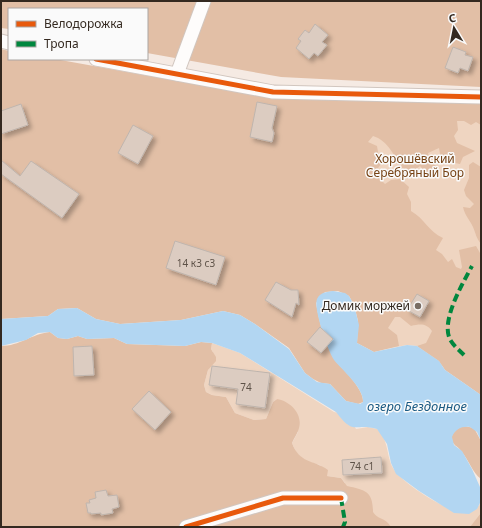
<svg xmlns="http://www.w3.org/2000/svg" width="482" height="528" viewBox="0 0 482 528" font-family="'Noto Sans',sans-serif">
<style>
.green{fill:#efd5c1}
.forest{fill:#e2bfa6}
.water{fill:#b2d6f2}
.building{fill:#dcccc1;stroke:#bfb5ae;filter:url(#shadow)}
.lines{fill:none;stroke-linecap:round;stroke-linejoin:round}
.minor-casing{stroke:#d1c6bf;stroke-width:15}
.minor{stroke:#fefcfb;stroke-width:13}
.quiet{stroke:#00873e;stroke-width:4;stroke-dasharray:8 4;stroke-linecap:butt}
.cycleway-casing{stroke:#fafafa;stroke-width:8}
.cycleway{stroke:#e8590c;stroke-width:5}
.poi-dot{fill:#786d64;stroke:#fafafa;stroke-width:1.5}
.labels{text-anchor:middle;stroke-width:3;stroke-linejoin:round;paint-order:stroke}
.number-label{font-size:10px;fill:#5e5248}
.park-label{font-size:12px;fill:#764214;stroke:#fafafa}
.poi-label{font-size:12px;fill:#342920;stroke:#fafafa;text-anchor:end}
.water-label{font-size:13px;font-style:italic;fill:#1a5a83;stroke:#fafafa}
</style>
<defs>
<filter id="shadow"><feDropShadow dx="3.5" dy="3.5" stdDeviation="2" flood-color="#0004"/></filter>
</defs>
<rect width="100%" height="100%" fill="#f5eae3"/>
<g class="green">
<polygon points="481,103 481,395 417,346 407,345 385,349 388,287 305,138"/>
<path d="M 212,343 L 240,353 L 334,412 L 349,415 L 356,429 L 368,427 L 377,429 C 389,440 386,455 393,468 C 399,480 432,501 445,506 C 453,510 469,507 479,506 L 481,500 L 481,527 L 230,527 L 345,483 L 341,478 L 327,476 L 320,465 C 304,461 298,458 292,443 L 298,432 L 277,399 L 273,402 L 266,419 L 254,420 L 235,413 L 226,397 L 212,395 L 206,392 L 204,385 L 213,352 L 211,349 Z"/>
</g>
<g class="forest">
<polygon points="1,1 481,1 481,87 281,77 147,53 147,9 9,9 9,29 1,28"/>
<path d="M 1,49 L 9,51 L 9,59 L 55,59 L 271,98 L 481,103 L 481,125 L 476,122 L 471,125 L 464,121 L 457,121 L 458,130 L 454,136 L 457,143 L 475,151 L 463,157 L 460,164 L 441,160 L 439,148 L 428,153 L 430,160 L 437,167 L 433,173 L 426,173 L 420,166 L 408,175 L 401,172 C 397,157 387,140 373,136 L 368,142 L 377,146 L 379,158 L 383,161 L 376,171 L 377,176 L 385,184 L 391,180 L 400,179 L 409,187 L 407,194 L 411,202 L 411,211 C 425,219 428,231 443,238 L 436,250 L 442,254 L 448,262 L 452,259 L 456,267 L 461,269 L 462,267 L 459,250 L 476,246 L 480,253 L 481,395 L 445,370 L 439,361 L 417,346 L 426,343 L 432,331 C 426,323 420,324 411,326 L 400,317 L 395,317 L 388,328 L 397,335 L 399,346 L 374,352 L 357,343 L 358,321 L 354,305 L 349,296 L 338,291 L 325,292 L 316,303 C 319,321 327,353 340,366 C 348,374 364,391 363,402 L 358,404 L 346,401 L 330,384 L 321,383 L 313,379 L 305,373 L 289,348 L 255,324 L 240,315 L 223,311 L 181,320 L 120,324 L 96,319 L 77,308 L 58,309 L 48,316 L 1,319 Z"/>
<path d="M 473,162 L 481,167 L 481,244 C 476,238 476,234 473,227 C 470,220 465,216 463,207 L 470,208 L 474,204 L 466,196 L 464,190 L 469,178 L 469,165 Z"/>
<path d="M 50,332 L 58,338 L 67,339 L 78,336 L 87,339 L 114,338 L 127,344 L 185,346 L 201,342 L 212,343 L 211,349 L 216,357 L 216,361 L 208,370 L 204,385 L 206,392 L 212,395 L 226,397 L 235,413 L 254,420 L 266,419 L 273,402 L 277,399 C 290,401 303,414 299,428 C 298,433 294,438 292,443 C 300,464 312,459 328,470 L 327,476 L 341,478 L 347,486 C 365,490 373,491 373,512 C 379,521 384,516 391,527 L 1,527 L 1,346 C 20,346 31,334 50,332 Z"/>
<path d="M 464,426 L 474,428 L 481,441 L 481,479 C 472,472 469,460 461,451 C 458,446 452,445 452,439 C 451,431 458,428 464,426 Z"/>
<polygon points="481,513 481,527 470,527"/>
</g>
<path class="water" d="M 333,291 L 345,293 L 349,296 L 354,305 L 359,325 L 357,343 L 374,352 L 407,345 L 417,346 L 439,361 L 445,370 L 481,395 L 481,441 L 477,432 L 470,427 C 462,426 455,429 452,437 L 454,445 L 462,451 L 472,469 L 480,487 L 480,503 L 477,509 L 469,514 L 454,513 L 419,491 L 396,474 L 391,463 L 387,444 L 377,429 C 354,422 355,437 336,412 L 240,353 L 212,343 L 201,342 L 185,346 L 127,344 L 114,338 L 87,339 L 78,336 L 67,339 L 58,338 L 50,332 L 38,333 L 26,340 L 1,346 L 1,319 L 48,316 L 58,309 L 77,308 L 96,319 L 120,324 L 181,320 L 223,311 L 240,315 L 255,324 L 289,349 L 305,373 L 317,382 L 330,384 L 346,401 L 360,404 L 363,402 C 364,388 342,370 334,360 C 328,351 313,308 317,299 C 320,292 327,292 333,291 Z"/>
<g class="building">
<polygon points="315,24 328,35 322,42 327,45 318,56 314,53 309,59 296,48 301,41 298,39 305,30 309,33"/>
<polygon points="453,47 466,52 465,55 473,57 468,71 460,68 458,73 445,68"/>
<polygon points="257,102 277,106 272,128 274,133 272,142 250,137"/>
<polygon points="21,104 28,125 1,134 1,111"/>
<polygon points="133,125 153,136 138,164 118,153"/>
<polygon points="1,160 20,176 31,161 79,194 62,218 1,174"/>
<polygon points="175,241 225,257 216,285 166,268"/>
<polygon points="276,282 291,290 298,290 299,305 296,303 292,317 265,300"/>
<polygon points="417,294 429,301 420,317 407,310"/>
<polygon points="320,327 333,339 321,353 307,342"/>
<polygon points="92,346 94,375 74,376 73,347"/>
<polygon points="212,366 270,373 265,408 236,404 238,389 209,385"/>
<polygon points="149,391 171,412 155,430 132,409"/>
<polygon points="381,457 382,473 343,475 342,460"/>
<polygon points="106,490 108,496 117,495 119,507 112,509 113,513 101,515 101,513 91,514 91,513 88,513 86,503 90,503 89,500 96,498 95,492"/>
</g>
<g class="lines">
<g class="minor-casing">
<g id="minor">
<polyline points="1,41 9,43"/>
<polyline points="96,59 273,92 481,97"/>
<polyline points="177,74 204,1"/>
<polyline points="186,527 283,498 341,498"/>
</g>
</g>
<use href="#minor" class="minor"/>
<g class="quiet">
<path d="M 464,355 C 460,351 454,346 451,341 C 439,323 463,283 472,266"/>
<polyline points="341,498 345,522 343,527"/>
</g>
<g class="cycleway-casing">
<g id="cycleway">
<polyline points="96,59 273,92 481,97"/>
<polyline points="186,527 283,498 341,498"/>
</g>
</g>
<use href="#cycleway" class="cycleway"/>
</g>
<circle class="poi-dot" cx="418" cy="306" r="4"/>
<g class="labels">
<g class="number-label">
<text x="196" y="267">14 к3 с3</text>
<text x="246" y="391">74</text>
<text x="362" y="470">74 с1</text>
</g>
<g class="park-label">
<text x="415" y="163">Хорошёвский<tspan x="415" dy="14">Серебряный Бор</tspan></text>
</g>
<g class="poi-label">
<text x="410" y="310">Домик моржей</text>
</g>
<g class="water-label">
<text x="417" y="411">озеро Бездонное</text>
</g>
</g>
<rect width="482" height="528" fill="none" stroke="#342920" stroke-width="4"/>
<rect x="8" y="8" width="140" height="52" fill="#fafafa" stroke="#aba6a3"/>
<rect x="16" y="21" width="20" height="6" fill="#e8590c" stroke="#aba6a3"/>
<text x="44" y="28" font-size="12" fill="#342920">Велодорожка</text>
<rect x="16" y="41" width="20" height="6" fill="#00873e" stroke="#aba6a3"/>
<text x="44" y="48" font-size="12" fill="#342920">Тропа</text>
<g transform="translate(454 28) rotate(350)" stroke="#fafafa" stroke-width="3" paint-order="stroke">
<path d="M0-3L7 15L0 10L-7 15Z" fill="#342920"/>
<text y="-6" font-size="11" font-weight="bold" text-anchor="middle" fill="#342920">С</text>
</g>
</svg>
